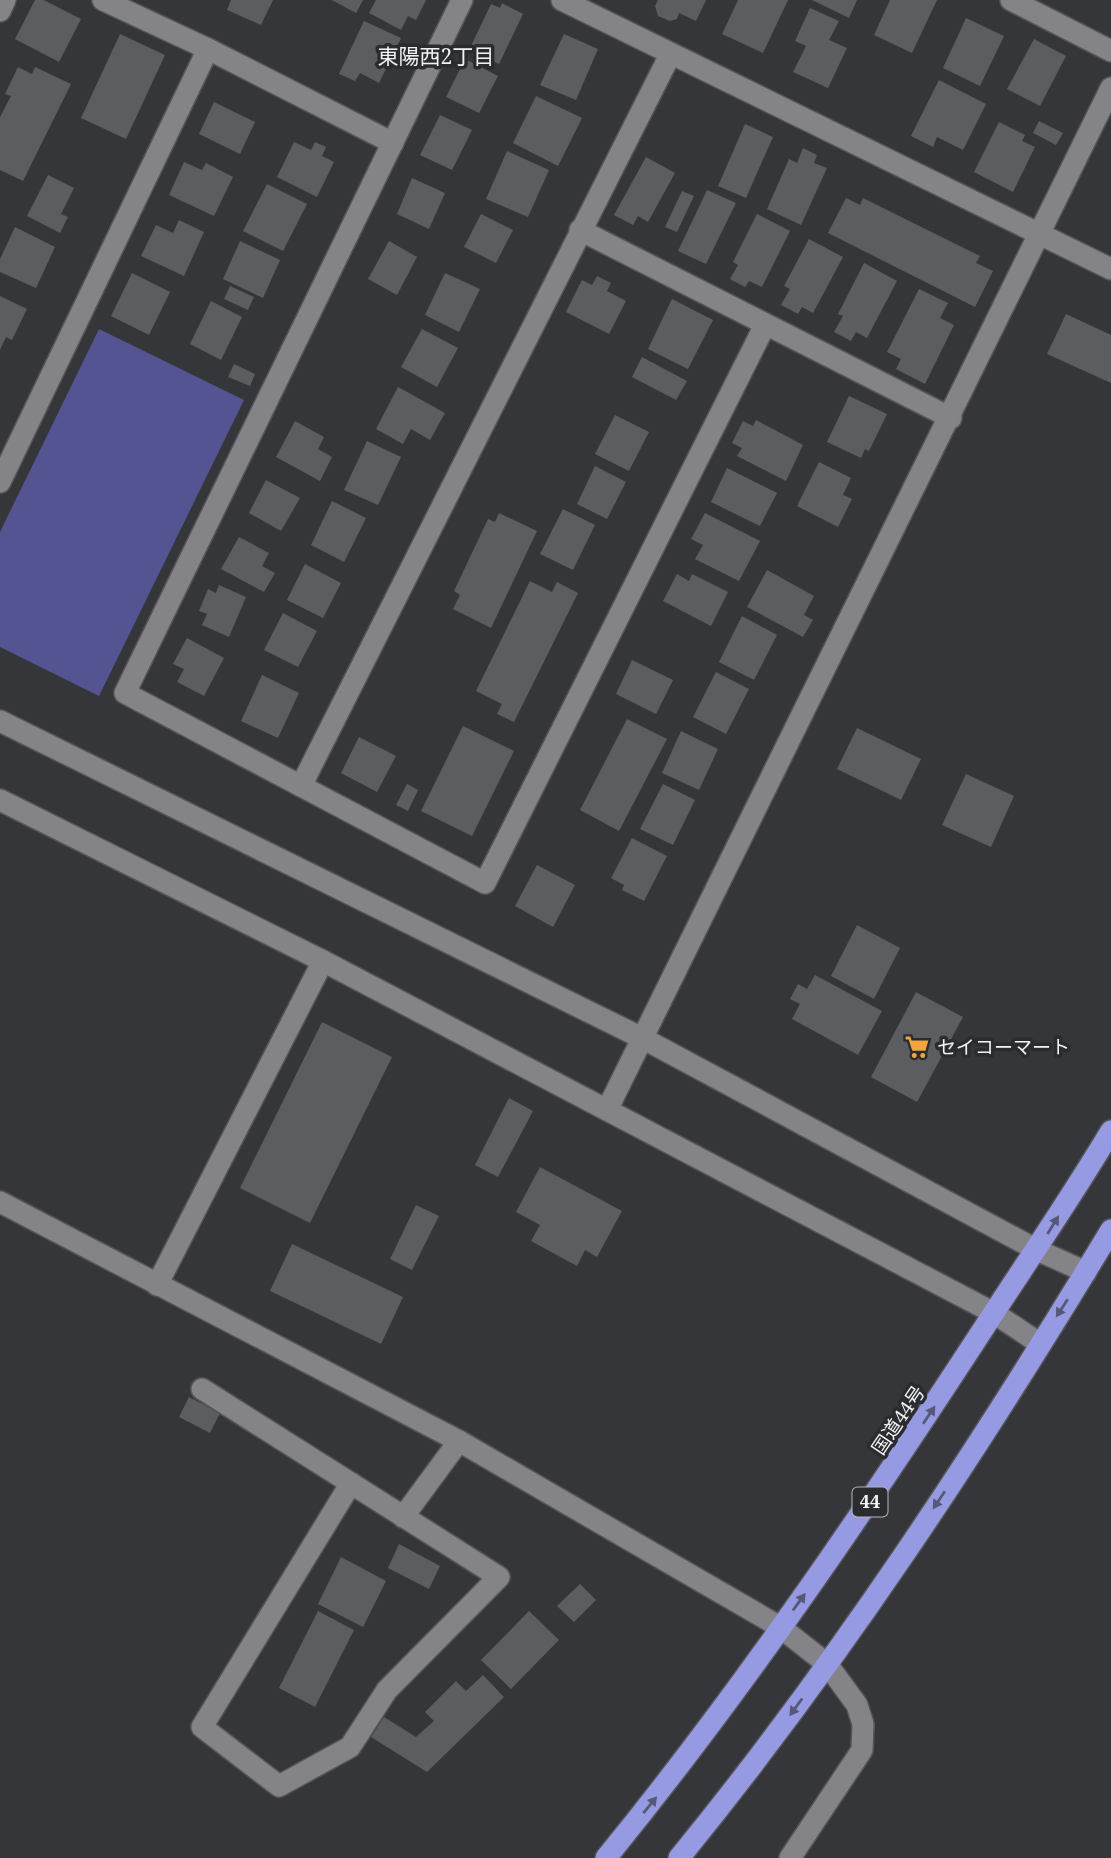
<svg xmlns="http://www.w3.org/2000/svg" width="1111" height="1858" viewBox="0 0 1111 1858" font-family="'Noto Serif','Noto Sans JP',serif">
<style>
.green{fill:#535491}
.building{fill:#5c5d61}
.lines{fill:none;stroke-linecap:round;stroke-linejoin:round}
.minor-casing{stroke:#545458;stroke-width:24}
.highway-casing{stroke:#545458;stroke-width:24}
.minor{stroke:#838388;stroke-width:21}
.highway{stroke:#969ae3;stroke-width:21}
.oneway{fill:#565878}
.labels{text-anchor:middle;stroke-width:7;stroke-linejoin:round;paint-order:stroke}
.shield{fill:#2b2c30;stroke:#b6b7b9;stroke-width:2}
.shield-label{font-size:18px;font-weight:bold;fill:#f1f2f4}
.poi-label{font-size:19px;fill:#f1f2f4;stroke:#2b2c30;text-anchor:start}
.street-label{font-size:19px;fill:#f1f2f4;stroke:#2b2c30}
.neighbourhood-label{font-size:21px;fill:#f1f2f4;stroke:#2b2c30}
</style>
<rect width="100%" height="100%" fill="#35363a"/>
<polygon class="green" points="99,329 244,400 99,696 0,647 0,532"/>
<g class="building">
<polygon points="35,0 44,0 81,19 59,62 15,39"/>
<polygon points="231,0 273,0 261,25 227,10"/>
<polygon points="332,0 363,0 356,13"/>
<polygon points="376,0 426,0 416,20 408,16 401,30 369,13"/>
<polygon points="658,0 706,0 696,21 679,13 677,19 670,21 658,16 655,6"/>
<polygon points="738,0 788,0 763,53 722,34"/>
<polygon points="812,0 857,0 849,18"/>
<polygon points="890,0 937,0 912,53 874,35"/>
<polygon points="502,3 523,14 499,64 469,50 491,4 500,8"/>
<polygon points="810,8 839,21 829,40 847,48 828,88 793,72 806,46 795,41"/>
<polygon points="966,18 1004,36 980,86 943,68"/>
<polygon points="364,21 401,38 379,83 360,73 355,81 339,74"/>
<polygon points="120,34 165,55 126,139 81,118"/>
<polygon points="564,34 598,49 576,100 540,85"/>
<polygon points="1034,39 1066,56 1040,106 1007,89"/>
<polygon points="465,59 498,76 479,113 446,97"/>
<polygon points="18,67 32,74 35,67 71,84 23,181 0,170 0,117 11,96 5,94"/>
<polygon points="939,80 986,104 963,150 937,137 933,147 911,136"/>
<polygon points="536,96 582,118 558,166 513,143"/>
<polygon points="214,102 255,122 240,154 199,134"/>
<polygon points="440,115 472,130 452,170 420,155"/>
<polygon points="1039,121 1063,133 1056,145 1033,133"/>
<polygon points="999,122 1025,135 1022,141 1035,147 1013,192 974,172"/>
<polygon points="745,124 773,137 746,198 718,186"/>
<polygon points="294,142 311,150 315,142 326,147 322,156 334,162 317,197 277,177"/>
<polygon points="803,148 817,155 814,163 827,168 801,225 767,209 789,159 797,163"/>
<polygon points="507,151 549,170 528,217 486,199"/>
<polygon points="646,157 675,173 648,222 638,216 633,225 614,215"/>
<polygon points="184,162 202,170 206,163 233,177 214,216 169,195"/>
<polygon points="48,175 74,188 61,214 68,217 60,233 27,216"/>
<polygon points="412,178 445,193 429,229 397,214"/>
<polygon points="267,184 307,204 283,251 243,231"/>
<polygon points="707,190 736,203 706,264 678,251"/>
<polygon points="682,191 694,196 677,232 665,227"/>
<polygon points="846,198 860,205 863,198 980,256 976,263 993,271 975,307 828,233"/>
<polygon points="481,214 513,230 496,263 464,247"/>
<polygon points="757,214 790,231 762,287 749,281 745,287 730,279 738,265 733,262"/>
<polygon points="179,220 204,232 184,276 141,256 156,225 173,233"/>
<polygon points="15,227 55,247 36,288 0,272 0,259"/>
<polygon points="809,239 843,257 813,313 802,307 798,314 781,305 790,289 784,286"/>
<polygon points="240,241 280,260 263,298 223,279"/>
<polygon points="389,241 417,257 397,295 368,279"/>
<polygon points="864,263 897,281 867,338 856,332 851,341 834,332 843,316 838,314"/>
<polygon points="132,273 170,292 149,335 111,316"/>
<polygon points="445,273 480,289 459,332 425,315"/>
<polygon points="597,276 611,283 607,291 626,301 609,334 566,312 582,280 592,285"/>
<polygon points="230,286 254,297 248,310 224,299"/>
<polygon points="919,289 948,303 940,318 954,325 925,384 896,369 901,359 887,352"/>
<polygon points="0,296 27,309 12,340 6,337 0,350"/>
<polygon points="672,299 713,320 688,369 648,349"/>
<polygon points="211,301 242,317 221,360 190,344"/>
<polygon points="1066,314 1111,335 1111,383 1047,354"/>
<polygon points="422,329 458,348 437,387 401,367"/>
<polygon points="642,357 687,381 676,400 632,377"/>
<polygon points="234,364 255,374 250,386 228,377"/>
<polygon points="398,387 445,413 430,440 411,429 403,444 376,429"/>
<polygon points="849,396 887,414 869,451 865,449 861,458 827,442"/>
<polygon points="615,415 649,432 629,471 595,454"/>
<polygon points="756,420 803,445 786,481 737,456 742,448 732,443 743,421 753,426"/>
<polygon points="295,421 324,437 318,449 332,457 320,481 276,457"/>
<polygon points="367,441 401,457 378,505 344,490"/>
<polygon points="819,462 851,478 843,495 852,499 838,527 797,506"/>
<polygon points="595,466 626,482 607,519 577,504"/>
<polygon points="727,468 777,493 760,526 711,502"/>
<polygon points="266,480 300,498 281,531 249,513"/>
<polygon points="332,501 366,518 344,562 311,545"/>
<polygon points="563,509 595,525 573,570 540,554"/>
<polygon points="499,513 537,531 491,628 453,609 460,595 454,591 488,519 495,522"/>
<polygon points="705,513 760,541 739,581 695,559 703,545 691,539"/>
<polygon points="239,537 269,553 262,566 275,573 264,592 221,569"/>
<polygon points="305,564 341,583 323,618 287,600"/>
<polygon points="767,570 814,596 804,615 813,620 803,637 747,607"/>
<polygon points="677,574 689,581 692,574 728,592 711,626 663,601"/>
<polygon points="530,581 552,592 557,582 578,593 514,722 497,714 502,704 476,691"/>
<polygon points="219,585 246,597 229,637 202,625 207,614 199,611 208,589 216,593"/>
<polygon points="283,613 317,631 298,667 264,650"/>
<polygon points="742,616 777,635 754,680 719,662"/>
<polygon points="187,638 224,658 204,696 177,682 184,669 173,664"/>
<polygon points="632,660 673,680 656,714 616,694"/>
<polygon points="716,672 749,689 726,734 693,717"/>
<polygon points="262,675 299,693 278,738 241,721"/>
<polygon points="627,719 667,739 619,831 580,810"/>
<polygon points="463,726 514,751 472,836 421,811"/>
<polygon points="857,728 921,759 901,800 837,769"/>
<polygon points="681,731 718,749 699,790 662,773"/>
<polygon points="359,737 396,756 377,792 341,773"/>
<polygon points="966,774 1014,796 991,847 942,825"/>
<polygon points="407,784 418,790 408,811 396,805"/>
<polygon points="663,784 695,800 673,845 640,829"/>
<polygon points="632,838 667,856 644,901 622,890 624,885 611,878"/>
<polygon points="537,865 575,885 553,927 515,906"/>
<polygon points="857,925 900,948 874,999 831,976"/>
<polygon points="815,975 882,1011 858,1055 792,1019 800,1004 790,999 798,984 807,989"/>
<polygon points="916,992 963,1017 917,1102 871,1077"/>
<polygon points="322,1022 392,1057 310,1223 240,1188"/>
<polygon points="509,1098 533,1111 498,1177 475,1165"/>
<polygon points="540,1167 622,1211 597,1257 585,1250 577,1266 531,1241 540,1225 516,1212"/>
<polygon points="416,1205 439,1216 412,1270 390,1259"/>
<polygon points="292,1244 403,1297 381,1344 270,1291"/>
<polygon points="189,1397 220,1413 210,1433 179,1417"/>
<polygon points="399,1544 440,1566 429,1589 388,1568"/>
<polygon points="341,1557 386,1581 363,1627 318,1604"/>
<polygon points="580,1584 596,1600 574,1622 557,1606"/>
<polygon points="318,1611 354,1630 315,1707 279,1688"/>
<polygon points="529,1611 559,1640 511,1689 481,1660"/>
<polygon points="483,1675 504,1697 427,1772 371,1737 384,1717 416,1737 434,1721 425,1712 456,1681 466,1691"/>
</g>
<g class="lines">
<g class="minor-casing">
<g id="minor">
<polyline points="103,0 208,49 393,143"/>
<polyline points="562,0 1111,269"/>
<polyline points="1011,0 1111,51"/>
<polyline points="0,11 5,0"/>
<polyline points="670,55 301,786 485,883 765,325"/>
<polyline points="580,230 951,418"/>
<polyline points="0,482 208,49"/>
<polyline points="0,721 644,1039 1037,1250 1086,1272"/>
<polyline points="301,786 125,693 462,0"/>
<polyline points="0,800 323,961 994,1313 1039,1343"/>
<polyline points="607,1110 1111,88"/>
<polyline points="0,1202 459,1441 780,1627 827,1664 857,1705 863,1724 862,1750 790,1858"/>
<polyline points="157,1285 323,961"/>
<polyline points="202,1389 499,1577 387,1690 350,1747 279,1786 202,1727 351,1483"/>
<polyline points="403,1517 459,1441"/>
</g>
</g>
<g class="highway-casing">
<g id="highway">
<path d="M 606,1858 C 747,1685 872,1500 993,1314 C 1033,1253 1074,1193 1111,1131"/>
<path d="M 679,1858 C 839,1662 980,1447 1111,1230"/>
</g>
</g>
<use href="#minor" class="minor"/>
<use href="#highway" class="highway"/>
</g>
<defs><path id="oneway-solid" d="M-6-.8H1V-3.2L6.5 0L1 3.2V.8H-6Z" transform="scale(1.75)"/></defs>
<g class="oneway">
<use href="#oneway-solid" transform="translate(1053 1225) rotate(-58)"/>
<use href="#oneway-solid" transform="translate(1062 1308) rotate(123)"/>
<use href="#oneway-solid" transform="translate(929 1415) rotate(-56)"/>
<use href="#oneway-solid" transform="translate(939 1500) rotate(124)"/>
<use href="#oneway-solid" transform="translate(799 1602) rotate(-54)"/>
<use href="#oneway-solid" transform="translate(796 1707) rotate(126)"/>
<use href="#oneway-solid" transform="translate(650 1805) rotate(-51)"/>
</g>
<defs>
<g id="supermarket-bare" transform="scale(1.89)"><path d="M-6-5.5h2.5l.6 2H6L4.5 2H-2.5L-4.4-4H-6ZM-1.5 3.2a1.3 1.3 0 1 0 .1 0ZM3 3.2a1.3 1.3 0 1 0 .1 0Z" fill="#f1a63f" stroke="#2b2c30" stroke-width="2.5" paint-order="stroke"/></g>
</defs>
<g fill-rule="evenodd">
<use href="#supermarket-bare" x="917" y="1047"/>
</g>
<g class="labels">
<rect class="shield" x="852.5" y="1487.5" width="35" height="29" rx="5"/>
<g class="shield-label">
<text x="870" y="1508">44</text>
</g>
<g class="poi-label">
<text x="937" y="1054">セイコーマート</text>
</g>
<g class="street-label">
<text transform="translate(898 1420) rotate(-56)" y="7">国道44号</text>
</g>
<g class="neighbourhood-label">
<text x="436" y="64">東陽西2丁目</text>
</g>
</g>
</svg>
